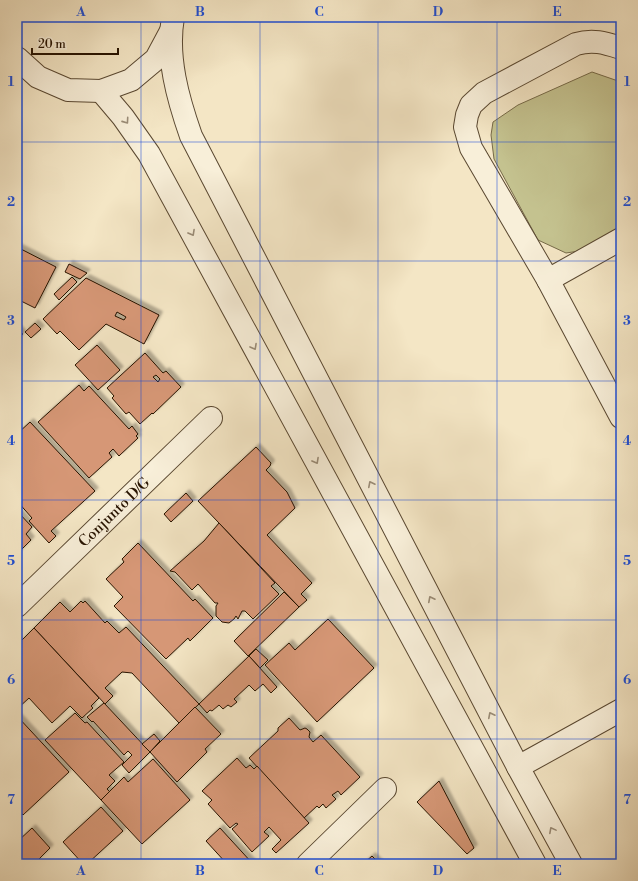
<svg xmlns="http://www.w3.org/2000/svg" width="638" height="881" viewBox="0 0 638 881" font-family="'Libre Bodoni',serif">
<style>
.green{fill:#c4c28f;stroke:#766a48}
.building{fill:#d69776;stroke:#271300;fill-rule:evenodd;filter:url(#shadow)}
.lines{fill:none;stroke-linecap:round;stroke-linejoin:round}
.minor-casing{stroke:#5a4831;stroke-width:24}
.tertiary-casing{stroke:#5a4831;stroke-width:24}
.minor{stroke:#f8efd9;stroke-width:22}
.tertiary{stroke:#f8efd9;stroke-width:22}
.oneway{stroke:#9a8c77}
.grid{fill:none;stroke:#1d4ed8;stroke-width:1;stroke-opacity:0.55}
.labels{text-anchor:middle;stroke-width:4;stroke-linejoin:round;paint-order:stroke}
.street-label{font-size:15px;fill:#271300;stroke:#f8efd9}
.neatline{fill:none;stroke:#1d4ed8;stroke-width:1.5}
.grid-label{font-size:13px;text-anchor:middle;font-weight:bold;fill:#1d4ed8}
</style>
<defs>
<filter id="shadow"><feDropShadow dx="3.5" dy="-3.5" stdDeviation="1" flood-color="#0004"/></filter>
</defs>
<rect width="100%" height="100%" fill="#f4e6c5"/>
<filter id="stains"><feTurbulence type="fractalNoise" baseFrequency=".005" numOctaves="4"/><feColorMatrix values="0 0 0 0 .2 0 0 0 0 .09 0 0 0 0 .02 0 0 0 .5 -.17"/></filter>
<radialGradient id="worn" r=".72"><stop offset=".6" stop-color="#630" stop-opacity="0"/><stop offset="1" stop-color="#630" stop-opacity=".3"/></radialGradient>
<polygon class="green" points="592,72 621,82 621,228 579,251 566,253 538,240 494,159 491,135 493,122 518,105"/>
<g class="building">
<polygon points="17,247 56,267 35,308 17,299"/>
<polygon points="69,264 87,273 80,279 65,272"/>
<polygon points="72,277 77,282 59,300 54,294"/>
<path d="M 86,278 L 159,315 L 144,344 L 106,324 L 79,350 L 60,331 L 57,334 L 43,319 ZM 117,312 L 126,317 L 124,320 L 115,316 Z"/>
<polygon points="35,323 41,329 31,338 25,332"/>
<polygon points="17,328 23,334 17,340"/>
<polygon points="97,345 120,370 98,390 75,365"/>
<path d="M 145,353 L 163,373 L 166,371 L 181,387 L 153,414 L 152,413 L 140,424 L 129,412 L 126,414 L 112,398 L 114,396 L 107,388 ZM 156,375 L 160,379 L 158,382 L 153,377 Z"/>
<polygon points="79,385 84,391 89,386 129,429 132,426 138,434 136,436 138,438 119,456 113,449 109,453 112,457 89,478 38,422"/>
<polygon points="30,422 95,491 51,531 56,536 49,543 29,521 32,518 17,501 17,434"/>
<polygon points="256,447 271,463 270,466 266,470 287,492 295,508 267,535 312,583 301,594 307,600 299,607 198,501"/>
<polygon points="186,493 193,501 171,522 164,514"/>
<polygon points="17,511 32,527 26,534 31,540 17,554"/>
<polygon points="219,523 275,583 271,586 279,594 253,619 245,611 242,611 238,619 236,616 234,619 229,623 222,622 216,616 216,606 218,603 215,603 198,584 192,590 175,572 170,571 204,541"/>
<polygon points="138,543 193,601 195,599 213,618 190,641 188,638 166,659 114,606 123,597 106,579 124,562 122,559"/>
<polygon points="284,592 299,607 248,656 234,641"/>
<polygon points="81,601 83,603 85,601 105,623 107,621 119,633 126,627 199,704 179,723 132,673 122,672 105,688 113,696 105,704 34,628 60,602 70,612"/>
<polygon points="328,619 374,668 317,722 265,665 289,643 295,650"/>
<polygon points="34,628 99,698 91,706 93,708 82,718 70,706 52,723 29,698 17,709 17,645"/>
<polygon points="256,649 268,660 260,668 249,656"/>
<polygon points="249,656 277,687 271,693 263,684 255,691 249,685 234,699 237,702 231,707 228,705 223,709 219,705 212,711 210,710 207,713 199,704"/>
<polygon points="104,703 150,752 129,773 122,765 132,755 128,751 124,755 93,721 92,722 87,717"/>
<polygon points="195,707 221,734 205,749 207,752 177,782 150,752"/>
<polygon points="75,713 85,723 87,722 124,762 109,775 115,781 107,789 110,792 101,800 45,740"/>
<polygon points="17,716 69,772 23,815 17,808 18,774"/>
<polygon points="289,718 300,730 305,728 307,729 310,732 309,737 313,742 321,735 360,777 341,795 338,791 332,795 336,799 326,808 323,804 319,808 317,806 304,818 249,758 278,731 278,728"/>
<polygon points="154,734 160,741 150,752 142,744"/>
<polygon points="237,758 246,768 250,765 254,769 257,766 309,823 276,853 272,849 281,840 269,827 264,832 269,836 252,852 232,829 238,824 236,823 230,828 208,804 212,800 202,791"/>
<polygon points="153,759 190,800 142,844 101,800 124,777 128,782"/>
<polygon points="439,781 474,848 467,854 417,802"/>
<polygon points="101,807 123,831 87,864 83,864 63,842"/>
<polygon points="32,828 50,848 34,864 17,864 17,842"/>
<polygon points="220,828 253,864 227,864 206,841"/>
<polygon points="372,856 380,864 363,864"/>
</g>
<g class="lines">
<g class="minor-casing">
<g id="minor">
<path d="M 621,48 C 605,43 593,39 576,44 L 484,93 L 471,105 L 467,115 L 465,127 L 471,148 L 548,280 L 621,417"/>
<polyline points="548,280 621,239"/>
<path id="s1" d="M 17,606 L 211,418"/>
<polyline points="518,767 621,710"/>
<polyline points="308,864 385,789"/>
</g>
</g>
<g class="tertiary-casing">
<g id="tertiary">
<path d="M 173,17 C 166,57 178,99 191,136 L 518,767 L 571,864"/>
<polyline points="17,58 38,77 68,90 101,91 131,80 156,59 171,31"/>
<polyline points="101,91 123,117 149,154 535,864"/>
</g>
</g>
<use href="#minor" class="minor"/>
<use href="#tertiary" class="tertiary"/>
</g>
<defs><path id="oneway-chevron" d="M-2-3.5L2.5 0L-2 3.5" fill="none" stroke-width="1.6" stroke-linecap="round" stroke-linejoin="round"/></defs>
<g class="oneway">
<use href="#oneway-chevron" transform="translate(126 121) rotate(55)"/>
<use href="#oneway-chevron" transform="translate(192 233) rotate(61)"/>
<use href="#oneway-chevron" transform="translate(254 347) rotate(61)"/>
<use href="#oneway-chevron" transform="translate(316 461) rotate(61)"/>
<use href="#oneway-chevron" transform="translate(371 484) rotate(-117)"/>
<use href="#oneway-chevron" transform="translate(431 599) rotate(-117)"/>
<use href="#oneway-chevron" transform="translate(491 715) rotate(-117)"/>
<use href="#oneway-chevron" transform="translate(552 830) rotate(-118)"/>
</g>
<path class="grid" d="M 141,17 L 141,864M 260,17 L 260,864M 378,17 L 378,864M 497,17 L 497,864M 17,142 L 621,142M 17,261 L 621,261M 17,381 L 621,381M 17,500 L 621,500M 17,620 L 621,620M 17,739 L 621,739"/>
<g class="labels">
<g class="street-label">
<text dy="5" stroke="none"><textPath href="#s1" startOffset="135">Conjunto D/G</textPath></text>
</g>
</g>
<rect width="638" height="881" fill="none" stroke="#f4e6c5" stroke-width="44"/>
<path d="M32 48v6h86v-6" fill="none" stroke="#271300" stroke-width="2"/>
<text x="38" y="48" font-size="12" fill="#271300" stroke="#f8efd9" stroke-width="3" paint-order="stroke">20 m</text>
<rect x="22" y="22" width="594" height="837" class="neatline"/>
<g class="grid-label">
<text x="81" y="16">A</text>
<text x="200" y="16">B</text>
<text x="319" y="16">C</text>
<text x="438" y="16">D</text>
<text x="557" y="16">E</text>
<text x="11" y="86">1</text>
<text x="627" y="86">1</text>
<text x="11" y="206">2</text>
<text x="627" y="206">2</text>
<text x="11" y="325">3</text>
<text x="627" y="325">3</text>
<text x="11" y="445">4</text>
<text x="627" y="445">4</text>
<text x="11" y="565">5</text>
<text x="627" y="565">5</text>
<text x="11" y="684">6</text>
<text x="627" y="684">6</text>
<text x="11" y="804">7</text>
<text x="627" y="804">7</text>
<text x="81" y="875">A</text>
<text x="200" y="875">B</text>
<text x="319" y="875">C</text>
<text x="438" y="875">D</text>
<text x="557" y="875">E</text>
</g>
<rect width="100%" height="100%" filter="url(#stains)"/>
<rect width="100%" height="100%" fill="url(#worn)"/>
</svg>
